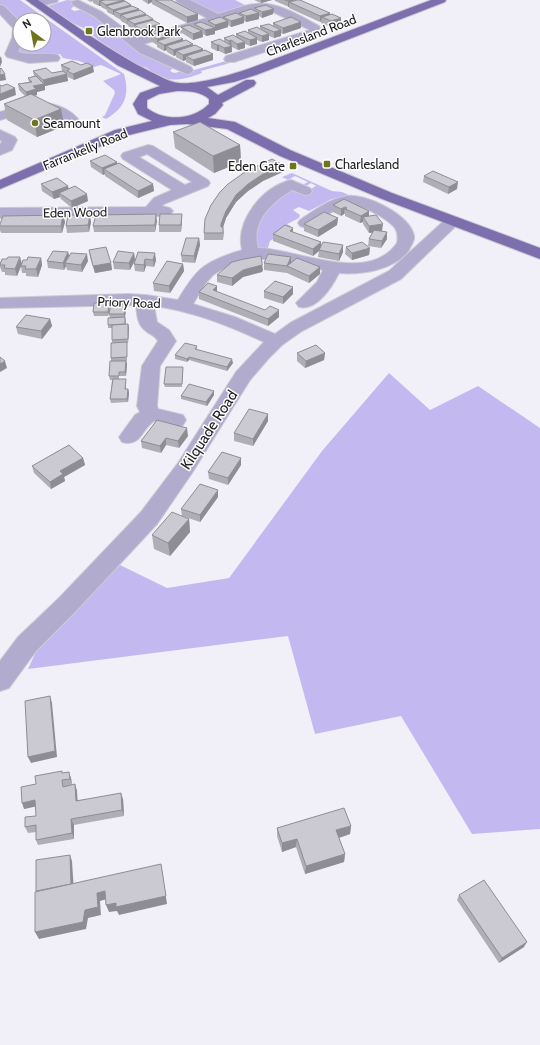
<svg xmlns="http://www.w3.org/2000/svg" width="540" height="1045" viewBox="0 0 540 1045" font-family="Cabin,sans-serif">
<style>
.green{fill:#c3b9f0}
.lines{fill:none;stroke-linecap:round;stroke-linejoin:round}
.minor-casing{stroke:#cccbd3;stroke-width:2}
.major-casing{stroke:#cccbd3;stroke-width:2}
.minor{fill:#b1abce;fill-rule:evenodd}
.major{fill:#7d6fae;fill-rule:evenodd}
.wall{fill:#afaeb5}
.shaded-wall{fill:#8e8d93}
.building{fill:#cbcad2;stroke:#8e8d93}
.poi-dot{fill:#6f751d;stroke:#fefefe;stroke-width:1.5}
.labels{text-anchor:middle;stroke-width:3;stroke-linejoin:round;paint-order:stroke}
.far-poi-label{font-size:13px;fill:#212024;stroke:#fefefe;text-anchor:start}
.far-street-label{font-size:13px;fill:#212024;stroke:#fefefe}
.street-label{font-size:15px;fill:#212024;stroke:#fefefe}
</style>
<rect width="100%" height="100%" fill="#f1f0f9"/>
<g class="green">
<path d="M 0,0 L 20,0 L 124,74 C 130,95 125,108 106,119 L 102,117 L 105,115 L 115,93 L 114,90 L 103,81 L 121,74 L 101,65 L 94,67 L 79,61 L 63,58 L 60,54 L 17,54 L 20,44 L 44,44 L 44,20 L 20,20 L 20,23 L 0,5 Z"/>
<path d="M 67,0 L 79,1 L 71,9 L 74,11 L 85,9 L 174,67 L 170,71 L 174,73 L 184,71 L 189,73 L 194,71 L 194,70 L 226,61 L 228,59 L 230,63 L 201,71 L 202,73 C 178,82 170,82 147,71 L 150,70 L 145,67 L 141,68 L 101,42 L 85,29 L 69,21 L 48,6 Z"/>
<polygon points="186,0 235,0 247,6 247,8 215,15"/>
<polygon points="292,173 332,191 342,192 351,196 332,199 309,211 299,207 293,210 300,215 299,218 287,224 292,227 270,241 267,251 258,250 255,225 273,201 291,190 301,194 316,186 311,183 303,188 302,185 308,182 295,176 288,180 282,177"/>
<polygon points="389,373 430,410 478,386 540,428 540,829 472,834 401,716 315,734 288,636 28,669 39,645 120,565 167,588 229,578 322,451"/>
</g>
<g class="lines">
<g class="minor-casing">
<g id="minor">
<polygon points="40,0 58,0 57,2 37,7 31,4 33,2"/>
<path d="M 78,0 L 102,12 L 137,38 L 207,18 L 177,2 L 176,0 L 190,0 L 218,14 C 230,11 243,5 255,4 C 277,1 300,16 319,26 L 322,32 L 320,34 L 234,62 L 226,62 L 224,59 L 226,56 L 310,30 L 271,11 L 256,10 L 144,44 L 191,67 L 193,70 L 191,73 L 187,74 L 140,53 L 94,16 L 73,5 L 72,3 L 73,1 Z"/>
<path d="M 0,5 L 4,6 L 20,22 L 20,44 L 21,44 L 18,52 C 33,56 45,52 58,55 L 60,58 L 58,61 L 29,63 L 7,57 L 5,54 L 12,38 L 13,28 L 0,14 Z"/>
<path d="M 29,103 C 49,101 70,106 82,124 L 80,127 C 67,130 59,112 44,111 C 28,109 15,116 0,120 L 0,112 Z"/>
<polygon points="0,130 15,137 17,140 12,150 0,155 0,145 2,141 0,140"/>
<path d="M 148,145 L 153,146 L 208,180 L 210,183 L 208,186 L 164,204 L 162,206 L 170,208 L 173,211 L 170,214 L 165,216 L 0,218 L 0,208 L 146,207 L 154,198 L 172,190 L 123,159 L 121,156 L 123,153 ZM 147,154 L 192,182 L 185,185 L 139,157 Z"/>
<path d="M 291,180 L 310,188 L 312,191 L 310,194 L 305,195 L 292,190 C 271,203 251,221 258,248 C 298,249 368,285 397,243 C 398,237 398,233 395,228 C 388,219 360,203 349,205 C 336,207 322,219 312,226 L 306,228 L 300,226 L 298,223 L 300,220 C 315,210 329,199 347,196 C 365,193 411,215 414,236 C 415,241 411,245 409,250 C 395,270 361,275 339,273 C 332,287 317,311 299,307 L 296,303 L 317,282 L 323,270 L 284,261 L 252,258 L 229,265 L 213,275 L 205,284 L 193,304 L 235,317 L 275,334 L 290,323 L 389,271 L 446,219 L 452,217 L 458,219 L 460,222 L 401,279 L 302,331 L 282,345 L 269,358 L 250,380 L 192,473 L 157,524 L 75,612 L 36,651 L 9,688 L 0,691 L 0,661 L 18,637 L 59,598 L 141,512 L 178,463 L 236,372 L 264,342 C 229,326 193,311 154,306 L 157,322 L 169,330 L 176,341 L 160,366 L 157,406 L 158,409 L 183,415 L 186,420 L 183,425 L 176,427 L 154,421 C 141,430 141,447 122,442 L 119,437 L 135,415 L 140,412 L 137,406 L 142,366 L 158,341 C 155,335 150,335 146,331 C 137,325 137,314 136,305 L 0,308 L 0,298 L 128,294 L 146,295 L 178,300 C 198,266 205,262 242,250 C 235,221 262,187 291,180 Z"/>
</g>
</g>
<g class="major-casing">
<path id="major" d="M 26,0 L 38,0 C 75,25 111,52 151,72 C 160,76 169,82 179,83 C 197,85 230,75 248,69 L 431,0 L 446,0 L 445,2 L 256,75 L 234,82 L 207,87 L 218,95 L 246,80 L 254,80 L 256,83 L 254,86 L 222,103 L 223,105 L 215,114 L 208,118 L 235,122 L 290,150 L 392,193 L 540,248 L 540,259 L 382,199 L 280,156 L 227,129 L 187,124 L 170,125 L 125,136 L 0,189 L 0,180 L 115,130 L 152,121 L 138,114 L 133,104 L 140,93 L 160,86 L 117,65 ZM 177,91 C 188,91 200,91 209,99 L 209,104 C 194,120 164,122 147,108 L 147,100 L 159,94 Z"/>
</g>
<use href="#minor" class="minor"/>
<use href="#major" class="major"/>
</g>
<g class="wall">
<polygon points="87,0 124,0 125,1 131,5 131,6 139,9 139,10 146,14 146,15 153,20 160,30 141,35 128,26 128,25 121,21 121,20 114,16 114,15 113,15 107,12 107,10 101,7 101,6 99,6 93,3 93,1 91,2"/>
<polygon points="142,0 171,0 198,14 198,20 187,23 152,4 152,2 148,4"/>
<polygon points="254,0 272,0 261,3"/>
<polygon points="275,0 300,0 330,14 341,24 331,27 321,23 321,21 320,22 289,8 289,7 275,1"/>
<polygon points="254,8 273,14 262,18 259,16 259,19 246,22 244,21 244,23 231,27 228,25 228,27 215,31 215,34 206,36 203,34 203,37 193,40 182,33 181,27 194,28 194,24 208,25 208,21 224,19 223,17 239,15 239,13 254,11"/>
<polygon points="273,23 301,28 283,34 281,33 281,36 274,38 269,36 269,40 262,42 257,40 257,44 250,46 245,44 245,48 238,50 232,47 232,52 225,54 219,51 217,51 211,48 211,42 224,41 224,38 236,36 236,34 248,33 248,30 260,29 260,26 273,26"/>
<polygon points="150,35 177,35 183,39 183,41 193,44 193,46 203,49 203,50 213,54 213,60 194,66 186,62 186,60 183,61 176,57 176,55 174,56 167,52 167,50 164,51 157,47 157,45 151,41"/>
<polygon points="61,65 94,72 74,80 68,77 67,74 66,73 67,74 68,81 45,86 45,90 37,92 37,95 35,96 64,126 37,137 7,120 4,104 25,96 19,90 18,84 29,82 28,78 34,76 33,71 52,73 62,71"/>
<polygon points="173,132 240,145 241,162 214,173 175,148"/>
<polygon points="90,161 117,164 153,184 154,191 138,198 105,176 105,174 103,175 91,167"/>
<polygon points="283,172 263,181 248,191 236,202 226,218 223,227 224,234 223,240 204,240 204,233 211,205"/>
<polygon points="424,176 457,189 448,194 423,182"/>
<polygon points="41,184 69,189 88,201 72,208 61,199 60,197 54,199 42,191"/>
<polygon points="344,199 369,216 382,231 387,239 381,248 368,246 369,239 372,233 369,233 363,224 363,222 360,223 345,216 345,214 344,214 341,216 333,212 333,205"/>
<polygon points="182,214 182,221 181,232 159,232 159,225"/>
<polygon points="63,215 65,222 62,233 1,233 0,230 0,224"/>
<polygon points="338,218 337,225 318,237 304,231 304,224"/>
<polygon points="157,221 155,232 94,232 93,226"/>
<polygon points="91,222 89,232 67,233 66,226"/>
<polygon points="293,228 293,233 321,246 343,245 343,252 339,261 318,257 319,251 313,256 273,241 273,234"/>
<polygon points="199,238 200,245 195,263 182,262 181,255"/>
<polygon points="346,247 370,248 369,255 352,260 345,254"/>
<polygon points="89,250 111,263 112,270 95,273 90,257"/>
<polygon points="68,252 69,256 88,261 82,272 67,270 66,266 64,270 48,268 47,261"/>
<polygon points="138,252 156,260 154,267 146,266 144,272 135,271 134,264"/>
<polygon points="134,253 135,260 130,270 114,269 113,262"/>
<polygon points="41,258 42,265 38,277 26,276 26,273 22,273 21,266 17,276 5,275 5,272 2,272 0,267 0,268 0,261 1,263 22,263 27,260"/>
<polygon points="264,263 291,263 320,267 320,274 309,283 287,273 287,272 287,273 264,270"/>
<polygon points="183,264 184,271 170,293 154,291 153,283"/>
<polygon points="263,270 262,272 243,277 232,286 217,282 217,275"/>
<polygon points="217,286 217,292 279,317 268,326 199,299 199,292"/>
<polygon points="293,287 293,294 283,304 264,298 264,291"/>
<polygon points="126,304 126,308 125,317 126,321 126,325 128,324 129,328 128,343 127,343 127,361 126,361 127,364 126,376 119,376 119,379 126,382 126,389 128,389 129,393 128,402 111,403 110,399 112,380 110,380 109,376 111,361 111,358 112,343 112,328 108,328 108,325 110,318 109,314"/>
<polygon points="110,307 108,316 94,316 93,312"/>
<polygon points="50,319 52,326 42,339 18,334 16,327"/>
<polygon points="197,346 197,350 233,363 227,371 189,360 187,362 175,359 175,355"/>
<polygon points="297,353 325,353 324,360 305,368 297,361"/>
<polygon points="183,371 182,387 165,387 164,384"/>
<polygon points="214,391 214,395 207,406 181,399 181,396"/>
<polygon points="268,414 268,421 253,446 234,441 234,433"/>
<polygon points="157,420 188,436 179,448 166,445 161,453 142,448 141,441"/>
<polygon points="83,458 85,465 64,477 65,481 51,489 34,473 32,466"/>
<polygon points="241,465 228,485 209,479 208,472"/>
<polygon points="218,497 200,522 182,516 181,509"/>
<polygon points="189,519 190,532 170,556 154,549 152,535"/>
<polygon points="62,771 62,773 71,778 72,785 75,784 77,791 77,800 123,799 124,816 74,825 74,839 38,845 36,840 36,832 28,833 25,827 36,816 36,806 24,809"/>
<polygon points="351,826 350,834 339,838 345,854 344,862 305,874 296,847 282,852 277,836 277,828"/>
<polygon points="459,895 524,947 499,963 457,900"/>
</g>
<g class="shaded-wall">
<polygon points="101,0 118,0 100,1 101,6 99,6 99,1"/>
<polygon points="124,0 125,6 106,6 107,11 106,5"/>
<polygon points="148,0 152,0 152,2 148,4"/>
<polygon points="261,0 272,0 261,3"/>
<polygon points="293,0 299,0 289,2 289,7 288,7 288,1"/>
<polygon points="131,5 132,10 114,11 114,15 113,15 113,10"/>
<polygon points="139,9 139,15 121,15 121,20 120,14"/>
<polygon points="274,9 273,14 262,18 262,12"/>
<polygon points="259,13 259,19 246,22 246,16"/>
<polygon points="330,13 330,19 322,17 321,21 320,22 320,16"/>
<polygon points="146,14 147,20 128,20 128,25 127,19"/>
<polygon points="198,14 198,20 187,23 187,17"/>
<polygon points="244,17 244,23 231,27 231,21"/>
<polygon points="341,18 341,24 331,27 331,21"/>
<polygon points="153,19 154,25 134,25 134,24"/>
<polygon points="228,21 228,27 215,31 215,25"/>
<polygon points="301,22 301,28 283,34 283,28"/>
<polygon points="160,24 160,30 141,35 141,29"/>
<polygon points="215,28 215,34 206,36 205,30"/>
<polygon points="281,30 281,36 274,38 274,32"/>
<polygon points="202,31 203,37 193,40 193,34"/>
<polygon points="176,34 177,40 157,41 157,39"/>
<polygon points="269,34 269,40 262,42 262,36"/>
<polygon points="257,38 257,44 250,46 250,40"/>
<polygon points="183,39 184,45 166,46 167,50 164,51 164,45"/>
<polygon points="231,40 232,52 225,54 224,48 230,47 229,41"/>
<polygon points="245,42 245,48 238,50 237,44"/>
<polygon points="193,44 193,50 176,51 176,55 174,56 173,50"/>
<rect x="217" y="45" width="2" height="6"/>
<polygon points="203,49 203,55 186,56 186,60 183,61 183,55"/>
<polygon points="213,54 213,60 194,66 193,60"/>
<polygon points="1,56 2,62 0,67 0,58"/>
<polygon points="93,66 94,72 74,80 73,74"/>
<polygon points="5,74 6,80 0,81 0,75"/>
<polygon points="67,74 68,81 45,86 45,90 37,92 37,95 27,98 26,92 33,86 44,84 43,80"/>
<polygon points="15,88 16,95 0,101 0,94"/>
<polygon points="61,109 64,126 37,137 34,120"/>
<polygon points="240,145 241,162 214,173 213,156"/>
<polygon points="117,162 118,169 104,169 105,174 103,175 102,168"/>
<polygon points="283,165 283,172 263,181 248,191 236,202 226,218 222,231 221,234 221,224 226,211 236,195 248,184 263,174"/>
<polygon points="458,182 457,189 448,194 449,187"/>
<polygon points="153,184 154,191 138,198 138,191"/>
<polygon points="68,186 70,193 59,193 60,197 54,199 52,192"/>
<polygon points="87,194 88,201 72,208 71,201"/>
<polygon points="345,207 344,214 341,216 341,209"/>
<polygon points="369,211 369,218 363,217 363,222 360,223 361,216"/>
<polygon points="156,214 157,221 155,232 155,225"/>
<polygon points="182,214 182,221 181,232 181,225"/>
<polygon points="63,215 65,222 62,233 61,226"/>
<polygon points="90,215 91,222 89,232 88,225"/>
<polygon points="338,218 337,225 318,237 318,230"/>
<polygon points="383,224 382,231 369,233 369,226"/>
<polygon points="293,228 293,235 290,231"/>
<polygon points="387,232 387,239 381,248 382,241"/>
<polygon points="199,238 200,245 195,263 194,256"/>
<polygon points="321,242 321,249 319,250 319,251 313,256 313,249"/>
<polygon points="343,245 343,252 339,261 339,254"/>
<polygon points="370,248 369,255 352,260 352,253"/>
<polygon points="68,252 70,259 65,263 66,266 64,270 63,263"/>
<polygon points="134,253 135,260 130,270 129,263"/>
<polygon points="155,253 156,260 154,267 153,260"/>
<polygon points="87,254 88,261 82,272 81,265"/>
<polygon points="20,257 22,264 17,276 15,269"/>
<polygon points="291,257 291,264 287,266 287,273 287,266"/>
<polygon points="41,258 42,265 38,277 36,269"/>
<polygon points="145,259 146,266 144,272 144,265"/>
<polygon points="111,263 112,270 95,273 93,266"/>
<polygon points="262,263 263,270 262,272 243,277 232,286 232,278 243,270"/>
<polygon points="183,264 184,271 170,293 169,286"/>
<polygon points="320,267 320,274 309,283 309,276"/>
<polygon points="217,286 217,293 213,290"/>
<polygon points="293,287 293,294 283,304 283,297"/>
<polygon points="109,303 110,307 108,316 108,312"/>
<polygon points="126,304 126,308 125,318 124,314"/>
<polygon points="279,310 279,317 268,326 268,319"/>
<polygon points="50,319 52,326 42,339 41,331"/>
<polygon points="128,324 129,328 128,343"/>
<polygon points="325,353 324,360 305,368 306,361"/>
<polygon points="189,357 189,360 187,362 187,359"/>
<polygon points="232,359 233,363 227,371 227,367"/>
<polygon points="5,361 7,368 0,372 0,364"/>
<polygon points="126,361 127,364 126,376 125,372"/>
<polygon points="128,389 129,393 128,402 127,399"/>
<polygon points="214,391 214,395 207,406 206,402"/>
<polygon points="268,414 268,421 253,446 253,439"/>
<polygon points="187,428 188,436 179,448 178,441"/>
<polygon points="166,438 166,445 161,453 160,446"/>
<polygon points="83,458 85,465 64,477 65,481 51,489 50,482 60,471"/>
<polygon points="241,458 241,465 228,485 228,478"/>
<polygon points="218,490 218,497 200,522 200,515"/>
<polygon points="189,519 190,532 170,556 168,543"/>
<polygon points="50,696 52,703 57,757 31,763 28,757"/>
<polygon points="69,772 71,778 72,785 70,779"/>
<polygon points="75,784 77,791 78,807 76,801"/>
<polygon points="121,793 123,799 124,816 122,810"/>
<polygon points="35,800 38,806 24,809 22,803"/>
<polygon points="71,819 74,825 74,839 72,833"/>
<polygon points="351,826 350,834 335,839 336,830"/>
<polygon points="297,839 296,847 282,852 282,843"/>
<polygon points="345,854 344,862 305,874 306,866"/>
<polygon points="70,855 72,861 74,892 39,899"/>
<polygon points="161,864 167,904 119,915 117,911 109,912 106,905"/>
<polygon points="105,891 107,899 100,901 101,915 88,918 86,929 39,939 35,932 85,910 97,893"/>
<polygon points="527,942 524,947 499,963 502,958"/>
</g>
<g class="building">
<polygon points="105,0 124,0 106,5 100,1"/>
<polygon points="155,0 171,0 198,14 187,17"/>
<polygon points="285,0 293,0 288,1"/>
<polygon points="297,0 300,0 330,13 320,16 289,2"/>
<polygon points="125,1 131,5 113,10 106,6"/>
<polygon points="266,5 274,9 262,12 254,8"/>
<polygon points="132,6 139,9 120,14 114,11"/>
<polygon points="251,9 259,13 246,16 239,13"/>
<polygon points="140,10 146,14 127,19 121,15"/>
<polygon points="236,13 244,17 231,21 223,17"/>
<polygon points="332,14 341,18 331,21 322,17"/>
<polygon points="147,15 153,19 134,24 128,20"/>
<polygon points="220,17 228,21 215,25 208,21"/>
<polygon points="291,17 301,22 283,28 273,23"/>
<polygon points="153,20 160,24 141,29 134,25"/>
<polygon points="201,22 215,28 205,30 194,24"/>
<polygon points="269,24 281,30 274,32 260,26"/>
<polygon points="189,25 202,31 193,34 181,27"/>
<polygon points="257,27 269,34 262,36 248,30"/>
<polygon points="169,30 176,34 157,39 150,35"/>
<polygon points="245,31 257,38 250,40 236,34"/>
<polygon points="176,35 183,39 164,45 157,41"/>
<polygon points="233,35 245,42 237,44 231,40 229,41 224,38"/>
<polygon points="220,39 232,46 224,48 219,45 217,45 211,42"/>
<polygon points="186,40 193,44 173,50 166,46"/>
<polygon points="195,45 203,49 183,55 176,51"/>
<polygon points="205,50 213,54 193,60 186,56"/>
<polygon points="72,61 81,65 87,63 93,66 73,74 67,71 70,69 61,65"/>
<polygon points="1,68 5,74 0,75 0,69"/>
<polygon points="46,68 52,73 63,71 67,74 43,80 33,71"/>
<polygon points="36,76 44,84 33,86 36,89 26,92 18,84 32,82 28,78"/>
<polygon points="7,84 15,88 0,94 0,85 2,86"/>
<polygon points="31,94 61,109 34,120 4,104"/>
<polygon points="200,122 240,145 213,156 173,132"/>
<polygon points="105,155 117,162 102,168 90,161"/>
<polygon points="272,159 283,165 263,174 248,184 236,195 226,211 221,224 221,227 223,227 223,233 204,233 205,219 211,205 220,192 228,184 245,172"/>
<polygon points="119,163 153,184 138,191 104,169"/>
<polygon points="433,171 458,182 449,187 424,176"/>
<polygon points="57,178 68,186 52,192 41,184"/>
<polygon points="75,186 87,194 71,201 59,193"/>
<polygon points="344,199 369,211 361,216 345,209 347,208 345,207 341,209 333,205"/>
<polygon points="324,212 338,218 318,230 304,224"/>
<polygon points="156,214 155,225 93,226 96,215"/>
<polygon points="160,214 182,214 181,225 159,225"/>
<polygon points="63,215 61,226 0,226 0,224 3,216"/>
<polygon points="68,215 90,215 88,225 66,226"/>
<polygon points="376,215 383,224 369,226 363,217"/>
<polygon points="285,225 293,228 290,231 321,242 313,249 273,234"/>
<polygon points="374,230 387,232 382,241 369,239"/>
<polygon points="186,238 199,238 194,256 181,255"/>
<polygon points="323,242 343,245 339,254 319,250"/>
<polygon points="362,242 370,248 352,253 346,247"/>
<polygon points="106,247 111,263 93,266 89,250"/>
<polygon points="53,251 68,252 63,263 47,261"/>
<polygon points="118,251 134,253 129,263 113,262"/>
<polygon points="138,252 155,253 153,260 145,259 144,265 134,264"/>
<polygon points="71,253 87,254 81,265 65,263"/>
<polygon points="268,254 291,257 287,266 264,263"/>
<polygon points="261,256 262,263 262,265 243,270 232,278 217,275 232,262 244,259"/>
<polygon points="8,257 20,257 15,269 4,268 5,265 0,265 2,259 7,259"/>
<polygon points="28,257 41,258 36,269 25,269 26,266 21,266 23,260 27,260"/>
<polygon points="297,258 320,267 309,276 287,266"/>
<polygon points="167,261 183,264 169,286 153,283"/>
<polygon points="275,281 293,287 283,297 264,291"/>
<polygon points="208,283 217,286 213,290 265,310 270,306 279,310 268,319 199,292"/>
<polygon points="94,303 109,303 108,312 93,312"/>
<polygon points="111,304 126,304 124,314 109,314"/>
<polygon points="26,315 50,319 41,331 16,327"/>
<polygon points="125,317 125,324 108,325 108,318"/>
<polygon points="128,324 128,339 112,340 112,325"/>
<polygon points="127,342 127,357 111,358 111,343"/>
<polygon points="185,343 197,346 195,349 232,359 227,367 189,357 187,359 175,355"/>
<polygon points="316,345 325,353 306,361 297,353"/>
<polygon points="0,357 5,361 0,364"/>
<polygon points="110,361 126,361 125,372 119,372 119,376 109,376"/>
<polygon points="166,367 183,367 182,384 164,384"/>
<polygon points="113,379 126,379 125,389 128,389 127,399 110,399"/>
<polygon points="189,384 214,391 206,402 181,396"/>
<polygon points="249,409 268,414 253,439 234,433"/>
<polygon points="157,420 187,428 178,441 166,438 160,446 141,441"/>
<polygon points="69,445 83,458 60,471 63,474 50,482 32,466"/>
<polygon points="222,452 241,458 228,478 208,472"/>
<polygon points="200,484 218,490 200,515 181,509"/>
<polygon points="172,512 189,519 168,543 152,535"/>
<polygon points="50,696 55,751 28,757 25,701"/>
<polygon points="62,771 62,773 69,772 70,779 62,780 63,787 75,784 76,801 121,793 122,810 71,819 72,833 36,840 36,825 25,827 25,817 36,816 35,800 22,803 21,787 36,784 35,776"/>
<polygon points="344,808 351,826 336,830 345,854 306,866 297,839 282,843 277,828"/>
<polygon points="70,855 71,884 36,891 36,860"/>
<polygon points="161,864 166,896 116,907 116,903 106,905 105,891 97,893 98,907 85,910 83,922 35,932 35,892"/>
<polygon points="484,880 527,942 502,958 459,895"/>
</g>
<g class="poi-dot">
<rect x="85" y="27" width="8" height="8" rx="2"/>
<circle cx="35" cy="123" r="4"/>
<rect x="323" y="160" width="8" height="8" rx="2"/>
<rect x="289" y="162" width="8" height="8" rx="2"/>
</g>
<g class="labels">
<g class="far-poi-label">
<text x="97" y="36">Glenbrook Park</text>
<text x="43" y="128">Seamount</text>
<text x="335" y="169">Charlesland</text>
<text x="285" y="171" text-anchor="end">Eden Gate</text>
</g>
<g class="far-street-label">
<text transform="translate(311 35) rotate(-21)" y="5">Charlesland Road</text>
<text transform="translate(85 149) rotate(-22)" y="5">Farrankelly Road</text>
<text transform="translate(75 212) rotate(-1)" y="5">Eden Wood</text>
<text transform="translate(129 302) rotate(2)" y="5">Priory Road</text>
</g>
<g class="street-label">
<text transform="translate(209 430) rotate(-57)" y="5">Kilquade Road</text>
</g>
</g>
<g transform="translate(32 32) rotate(328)"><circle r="19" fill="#fefefe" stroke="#a6a5a7"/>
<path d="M0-3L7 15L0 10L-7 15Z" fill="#6f751d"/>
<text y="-6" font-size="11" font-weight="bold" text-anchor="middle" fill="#212024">N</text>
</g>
</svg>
